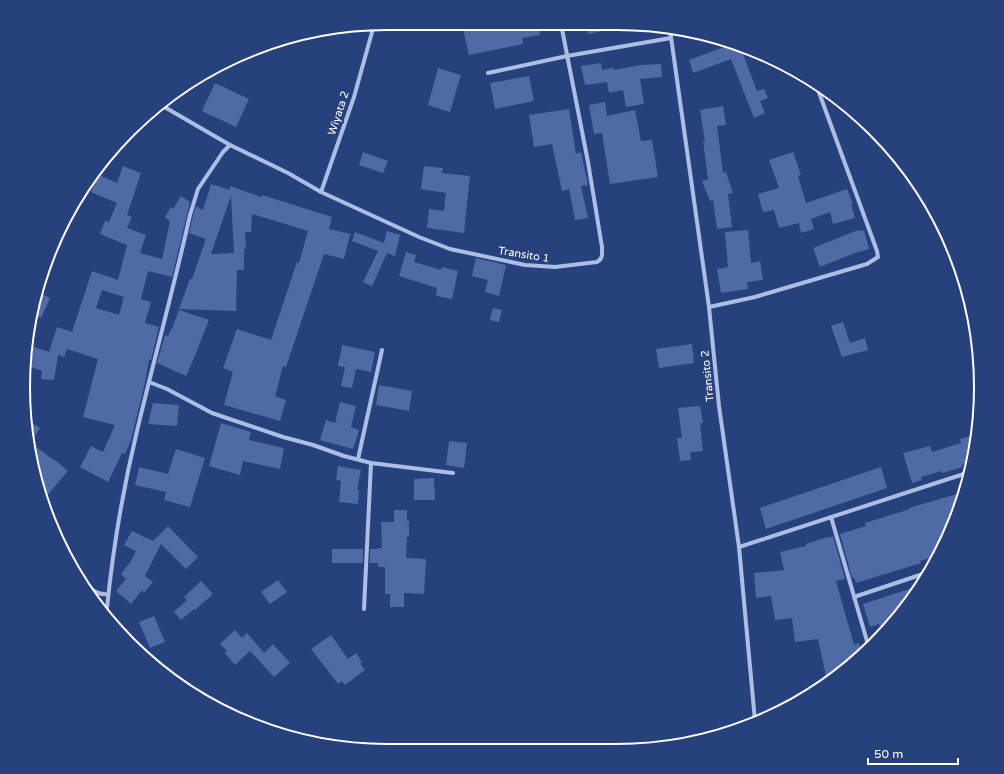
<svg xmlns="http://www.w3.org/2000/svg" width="1004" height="774" viewBox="0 0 1004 774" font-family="'Varela Round',sans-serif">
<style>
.building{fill:#4f6aa5;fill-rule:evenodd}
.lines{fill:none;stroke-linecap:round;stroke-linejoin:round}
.street{stroke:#acbee5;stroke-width:4}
.labels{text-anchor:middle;stroke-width:4;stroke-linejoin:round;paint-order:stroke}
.street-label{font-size:11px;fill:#fff;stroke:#27417d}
.rim{fill:none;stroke:#fff;stroke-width:2}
</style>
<rect width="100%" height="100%" fill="#27417d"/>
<g class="building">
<polygon points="471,23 538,23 540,35 522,38 523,44 469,55 462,25"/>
<polygon points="586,24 616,24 617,28 588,34"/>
<polygon points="735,43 740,46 757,91 764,89 768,98 760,101 765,113 754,118 731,59 693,73 689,60"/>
<polygon points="601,63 602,70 613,68 614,70 640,65 661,64 662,77 640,79 644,104 626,107 623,90 609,93 607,82 585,85 581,66"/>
<polygon points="438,68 461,75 450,112 428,105"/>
<polygon points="529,76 534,101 495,109 490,83"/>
<polygon points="215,83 249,99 236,127 202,111"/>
<polygon points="605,102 607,116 635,110 641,141 652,140 658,177 610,184 602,133 594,134 589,105"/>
<polygon points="723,106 726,125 717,126 723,173 726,172 733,193 728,194 732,227 717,229 713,200 710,201 702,181 708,179 703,141 705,141 700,110"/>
<polygon points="569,109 576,154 581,152 588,185 581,186 588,218 575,220 569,189 562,191 552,144 534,147 529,115"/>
<polygon points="363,152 388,161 383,173 359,165"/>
<polygon points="793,152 801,175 798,176 806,203 847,189 853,204 851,205 855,218 833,224 830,212 811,219 814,229 801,233 799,223 779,228 774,210 763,212 758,194 779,188 769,160"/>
<path d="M 123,166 L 141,173 L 127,215 L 132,217 L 127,228 L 146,235 L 140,253 L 162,259 L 170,221 L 165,217 L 171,207 L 173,209 L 181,196 L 190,202 L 172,277 L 148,271 L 141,299 L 151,302 L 145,323 L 159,327 L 151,360 L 149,360 L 145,383 L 131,440 L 125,454 L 122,453 L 108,482 L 80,467 L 91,446 L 103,452 L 115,425 L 83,417 L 98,359 L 67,349 L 64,357 L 58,355 L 54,380 L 41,379 L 42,371 L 26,365 L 29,345 L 49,352 L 57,327 L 72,332 L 92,271 L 118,280 L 127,245 L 100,234 L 105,221 L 109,222 L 117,203 L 91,192 L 99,175 L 117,183 ZM 102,290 L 124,297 L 119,315 L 96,308 Z"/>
<polygon points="424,166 443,168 442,173 470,176 464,233 427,228 429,209 444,211 446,193 421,189"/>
<path d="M 211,184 L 230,190 L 230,186 L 261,197 L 262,195 L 332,217 L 329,229 L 350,234 L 344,259 L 324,254 L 286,367 L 283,366 L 275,396 L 286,400 L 280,421 L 224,405 L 233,372 L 223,368 L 237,329 L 271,340 L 297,262 L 299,263 L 308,231 L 252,214 L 251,232 L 245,232 L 246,249 L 244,249 L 244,270 L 237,270 L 236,311 L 179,309 L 190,279 L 192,279 L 206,239 L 189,233 L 193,216 L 196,206 L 203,210 ZM 231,196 L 234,253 L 211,254 Z"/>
<polygon points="748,230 751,263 760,261 763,280 747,282 748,289 721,293 717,269 728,267 725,232"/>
<polygon points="858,230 859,231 864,230 869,249 855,253 820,267 813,248"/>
<polygon points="387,231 400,235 395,256 387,253 372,286 363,282 378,251 352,241 355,232 384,243"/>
<polygon points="406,252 416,255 414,262 441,270 442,267 458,271 452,299 436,296 437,288 399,276"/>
<polygon points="476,258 506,265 499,296 485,292 488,280 472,276"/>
<polygon points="36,291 50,298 41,318 33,314"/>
<polygon points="493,308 502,310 499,322 490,320"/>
<polygon points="179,310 209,320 194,358 186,376 157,363 165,335 168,336 171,329 172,329"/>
<polygon points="843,322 850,343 865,338 868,350 842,357 831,326"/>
<polygon points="692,344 694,363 659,368 656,349"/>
<polygon points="342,345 375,352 371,372 356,369 352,388 341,386 345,367 338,366"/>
<polygon points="379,385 412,391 409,411 376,405"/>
<polygon points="340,402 356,406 351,427 359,430 353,449 320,440 326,420 335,423"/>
<polygon points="153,403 179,405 177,426 148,424"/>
<polygon points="700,406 703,423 700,423 703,451 690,452 691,460 680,461 677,438 682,438 678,408"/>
<polygon points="27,420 40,428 31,443 55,461 55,460 68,471 44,499 35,481"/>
<polygon points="221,423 251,432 249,440 284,448 280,469 243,461 240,475 209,466"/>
<polygon points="976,434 973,462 962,465 963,467 942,473 941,471 921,477 922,480 912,483 903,453 930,446 932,452 961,443 960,439"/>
<polygon points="449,441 467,443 464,468 446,465"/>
<polygon points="176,449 205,458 190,507 164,500 166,492 135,485 139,467 168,474"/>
<polygon points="338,466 361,470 357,489 359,490 358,504 339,502 341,481 336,480"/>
<polygon points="881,467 887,488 766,529 760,508"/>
<polygon points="434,478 435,500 414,500 414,479"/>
<polygon points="964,492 953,527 937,556 920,561 921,563 856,583 854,577 852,578 840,534 866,526 865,523 910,509 909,508"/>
<polygon points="394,510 407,510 407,521 409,521 409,537 407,537 406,558 426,559 424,594 404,593 404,607 390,607 390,594 385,594 385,567 378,567 378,563 370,563 370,549 378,549 378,548 382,548 381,522 394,522"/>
<polygon points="168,526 198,557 186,569 161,544 145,576 153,582 144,593 142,590 131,604 116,591 126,579 121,574 131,561 136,551 124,545 132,531 153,541"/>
<polygon points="833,536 845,579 836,581 854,645 859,643 862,655 841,672 826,676 818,639 795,642 792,618 775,620 771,596 756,598 754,573 784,570 780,552 806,546 806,544 827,537 827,538"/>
<rect x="332" y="549" width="31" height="14"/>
<polygon points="278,580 287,592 270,604 261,592"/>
<polygon points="201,581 213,594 195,610 194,609 181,620 174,612 187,600 184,597"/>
<polygon points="922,585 883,634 879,624 870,627 863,604"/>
<polygon points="154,616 165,642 150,648 139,622"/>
<polygon points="235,630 242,638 247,633 264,653 273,644 290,663 274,677 250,651 235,665 225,653 227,651 220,644"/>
<polygon points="331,635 348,659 356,653 362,662 360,663 365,670 345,685 342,681 338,684 311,649"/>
</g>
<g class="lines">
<g class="street">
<path d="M 374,25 L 354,97 L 321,192 L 419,237 L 450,249 L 525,265 L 555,267 L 597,262 C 603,259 602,254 602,247 L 588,162 L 561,24"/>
<polyline points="670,30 709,307 719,406 739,547 755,721"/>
<polyline points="488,73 567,56 671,38"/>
<polyline points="161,105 230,145"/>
<polyline points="709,307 755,297 867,264 878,257 877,251 817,87"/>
<polyline points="149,382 167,389 212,413 283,437 313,445 344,456 371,463 453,473"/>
<polyline points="358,459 382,350"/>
<polyline points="831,517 869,648"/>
<polyline points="739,547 970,472"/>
<path d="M 78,576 C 87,585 95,596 108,594"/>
<polyline points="854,597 929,572"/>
<polyline points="364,609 371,463"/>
<path d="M 105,614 L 107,608 C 113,548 123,489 137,431 C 154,359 174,287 190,215 L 198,189 L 223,152 L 230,145 L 288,173 L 321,192"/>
</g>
</g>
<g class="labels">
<g class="street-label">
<text transform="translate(338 113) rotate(-72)" y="4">Wiyata 2</text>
<text transform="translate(524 254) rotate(9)" y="4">Transito 1</text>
<text transform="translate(707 376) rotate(-96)" y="4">Transito 2</text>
</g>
</g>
<path d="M0 0H1004V774H0ZM387 30H617A357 357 0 0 1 974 387V387A357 357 0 0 1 617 744H387A357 357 0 0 1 30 387V387A357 357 0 0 1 387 30Z" fill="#27417d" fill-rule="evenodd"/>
<path class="rim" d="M387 30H617A357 357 0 0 1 974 387V387A357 357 0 0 1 617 744H387A357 357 0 0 1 30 387V387A357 357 0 0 1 387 30Z"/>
<path d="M868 758v6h90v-6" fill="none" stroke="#ffffff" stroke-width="2"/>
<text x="874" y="758" font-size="12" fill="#ffffff" stroke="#27417d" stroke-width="3" paint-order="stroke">50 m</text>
</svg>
